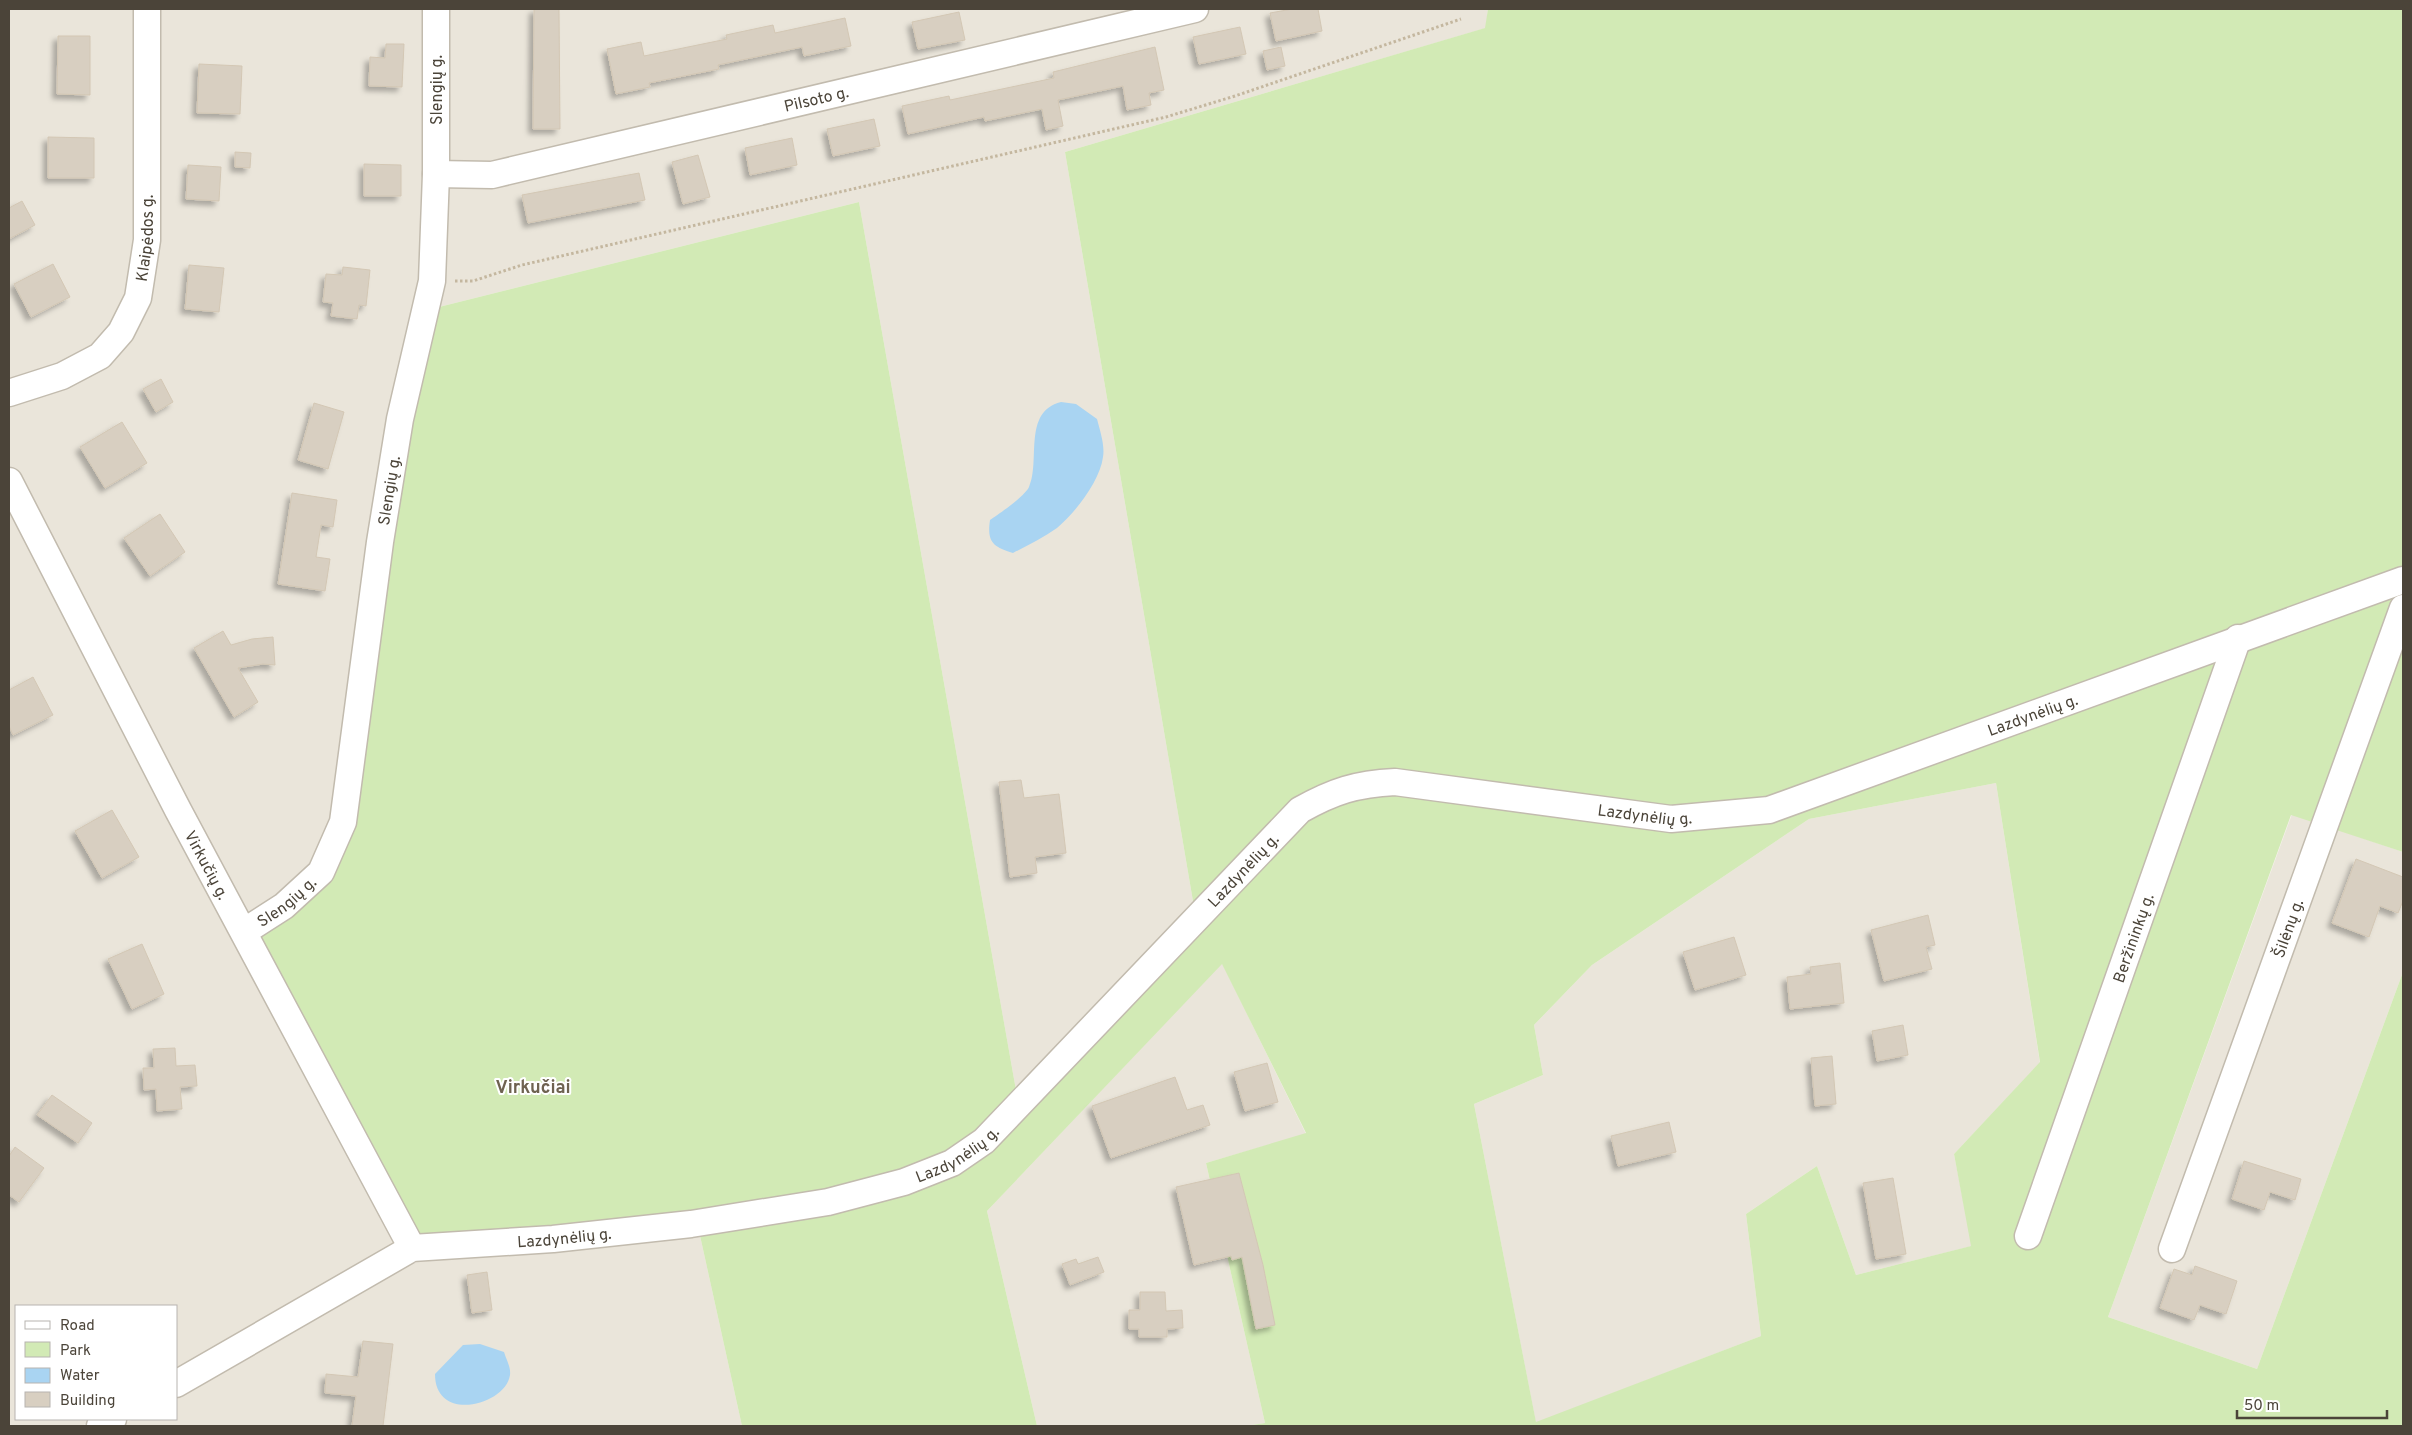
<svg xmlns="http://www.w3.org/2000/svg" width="2412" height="1435" viewBox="0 0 2412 1435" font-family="Overpass,sans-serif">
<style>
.residential{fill:#eae5da}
.green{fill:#d2eab5;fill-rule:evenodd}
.water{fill:#a9d4f2}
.building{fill:#d8cfc1;stroke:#d3c7b4;filter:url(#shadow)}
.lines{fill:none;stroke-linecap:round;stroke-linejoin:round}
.minor-casing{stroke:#c2bbae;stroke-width:29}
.path{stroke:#c4b79f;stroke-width:3;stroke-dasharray:2.5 2.5;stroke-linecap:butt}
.minor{stroke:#fff;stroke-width:26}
.labels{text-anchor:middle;stroke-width:4;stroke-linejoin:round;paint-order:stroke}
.street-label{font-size:16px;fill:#4b4439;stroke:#fff}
.neighbourhood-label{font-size:18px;font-weight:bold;fill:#6e6250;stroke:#fff}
</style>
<defs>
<filter id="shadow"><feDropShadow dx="-4.5" dy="4.5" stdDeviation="2.5" flood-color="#0004"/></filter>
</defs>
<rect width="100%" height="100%" fill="#f6f3ec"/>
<g class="residential">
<polygon points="9,9 428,9 426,260 335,814 313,864 298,882 236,925 392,1229 394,1244 176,1373 176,1306 16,1306 16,1419 95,1419 82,1426 9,1426"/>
<polygon points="446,9 1488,9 1486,28 1065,152 1194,907 1017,1096 859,202 435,308"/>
<polygon points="1996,783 2040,1063 1954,1154 1972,1246 1856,1275 1817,1166 1746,1214 1761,1336 1536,1423 1474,1104 1543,1075 1534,1025 1592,965 1809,819"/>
<polygon points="2292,814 2403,852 2403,972 2257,1369 2108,1317"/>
<polygon points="1222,963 1306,1134 1206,1163 1265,1423 1246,1426 1037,1426 987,1211"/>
<polygon points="699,1231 742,1426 120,1426 133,1419 176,1419 176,1394 407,1265 429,1258"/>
</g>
<g class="green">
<polygon points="1488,9 2403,9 2403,568 1784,794 1744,804 1677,809 1364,774 1194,907 1065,152 1485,28"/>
<polygon points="859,202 1017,1096 996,1118 929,1163 874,1182 771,1202 584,1223 468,1231 427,1239 415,1233 259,934 328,876 397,495 435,308"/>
<path d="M 2403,591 L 2403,852 L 2291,815 L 2108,1317 L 2257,1369 L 2403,972 L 2403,1426 L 1246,1426 L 1265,1423 L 1206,1163 L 1306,1133 L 1222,964 L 987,1211 L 1037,1426 L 742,1426 L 699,1231 L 883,1201 L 933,1185 L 975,1162 L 1012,1131 L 1313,816 L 1342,798 L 1418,793 L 1669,826 L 1727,828 L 1770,822 ZM 1996,783 L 2040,1062 L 1954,1154 L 1971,1246 L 1856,1275 L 1817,1166 L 1746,1214 L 1761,1336 L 1536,1422 L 1474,1104 L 1543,1075 L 1534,1025 L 1592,965 L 1809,819 Z"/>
</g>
<g class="water">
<path d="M 1061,402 L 1076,404 L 1097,419 C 1100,431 1105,445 1103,457 C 1100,481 1075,513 1057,528 C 1043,538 1028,545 1013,553 C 992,547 987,541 990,520 C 999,514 1025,496 1029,487 C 1041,461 1022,412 1061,402 Z"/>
<path d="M 480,1344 L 504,1352 C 506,1359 511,1367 510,1375 C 506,1405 435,1424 435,1374 L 463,1345 Z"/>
</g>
<g class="building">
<polygon points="534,9 559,9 560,129 533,129"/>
<polygon points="1292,9 1318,9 1322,31 1276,41 1270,13"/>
<polygon points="959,12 965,40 918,49 912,22"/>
<polygon points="845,18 851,46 804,56 802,47 718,65 719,69 649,83 650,87 616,94 607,49 641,42 644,56 727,39 726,35 773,25 775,33"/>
<polygon points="1240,27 1246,54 1199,64 1193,37"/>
<polygon points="58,36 90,36 90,95 57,94"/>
<polygon points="386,44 404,44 402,87 369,86 370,57 385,58"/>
<polygon points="1155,47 1164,90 1149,93 1151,105 1127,110 1123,86 1058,100 1063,126 1046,130 1042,109 985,121 984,117 908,134 902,106 949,96 950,100 1054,78 1053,72"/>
<polygon points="1281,47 1285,66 1267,70 1263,51"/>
<polygon points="199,64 242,66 240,114 197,113"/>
<polygon points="874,119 880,146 833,156 827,129"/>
<polygon points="48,137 94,138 94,178 48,178"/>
<polygon points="792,138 797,165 750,175 745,148"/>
<polygon points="235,152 251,153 250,168 235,167"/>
<polygon points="698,155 710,197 683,204 672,162"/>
<polygon points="364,164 401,165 401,196 364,196"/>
<polygon points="188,165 221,167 219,201 186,199"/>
<polygon points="639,173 645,200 528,223 522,195"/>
<polygon points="22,201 35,225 9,239 9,208"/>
<polygon points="53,264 70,297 31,317 14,284"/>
<polygon points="189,265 224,268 219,312 185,309"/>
<polygon points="343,267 370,270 366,306 359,305 357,319 331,316 333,303 323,302 326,274 342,275"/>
<polygon points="161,379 173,402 156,412 143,389"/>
<polygon points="314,403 344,412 328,469 298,460"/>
<polygon points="122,422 147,463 105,488 80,447"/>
<polygon points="292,493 337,500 333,527 321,525 316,557 330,559 325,591 278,584"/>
<polygon points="160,514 185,552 150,576 124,538"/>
<polygon points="223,631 231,645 252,639 273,637 275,665 263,664 238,668 258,702 234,717 194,648"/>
<polygon points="33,677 53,715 13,735 9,726 9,690"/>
<polygon points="1021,780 1024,798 1059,794 1066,853 1035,857 1037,873 1010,877 999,782"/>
<polygon points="112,810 139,857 102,878 75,831"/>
<polygon points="2356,859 2403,877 2403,901 2398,913 2380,906 2369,937 2332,923"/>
<polygon points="1928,915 1935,945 1926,947 1932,969 1884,981 1871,930"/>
<polygon points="1734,937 1746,975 1695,990 1683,952"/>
<polygon points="142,944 164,994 132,1009 108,959"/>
<polygon points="1840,963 1844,1003 1790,1009 1787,977 1811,974 1810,967"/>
<polygon points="1903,1025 1908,1055 1877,1061 1872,1031"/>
<polygon points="175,1048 176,1066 195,1065 197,1086 180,1087 182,1109 157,1111 156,1089 144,1090 143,1068 154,1068 153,1049"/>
<polygon points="1832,1056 1836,1104 1815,1106 1811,1058"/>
<polygon points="1267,1063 1278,1102 1245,1111 1234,1072"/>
<polygon points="1175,1077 1187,1110 1203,1105 1210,1125 1111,1158 1092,1106"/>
<polygon points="52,1095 92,1123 78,1143 37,1115"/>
<polygon points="1669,1122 1676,1152 1618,1166 1611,1136"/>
<polygon points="15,1147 44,1168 19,1202 9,1195 9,1156"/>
<polygon points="2244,1161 2301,1179 2295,1200 2270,1192 2264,1210 2232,1199"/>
<polygon points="1239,1173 1263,1265 1275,1325 1256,1329 1242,1257 1232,1260 1231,1256 1194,1265 1176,1187"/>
<polygon points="1893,1178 1906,1254 1876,1259 1863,1183"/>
<polygon points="1098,1257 1104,1272 1070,1285 1062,1264 1076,1259 1078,1264"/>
<polygon points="2195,1266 2237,1281 2226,1314 2200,1305 2194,1320 2160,1308 2174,1269 2192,1275"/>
<polygon points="487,1272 492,1310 472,1313 467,1275"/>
<polygon points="1140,1292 1165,1292 1166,1311 1182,1310 1183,1328 1167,1329 1167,1337 1139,1337 1139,1329 1129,1329 1129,1310 1140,1310"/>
<polygon points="363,1341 393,1344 383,1426 352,1426 356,1396 325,1393 326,1374 358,1377"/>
</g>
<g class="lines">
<g class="minor-casing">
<g id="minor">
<path id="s1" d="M 436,174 L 492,175 L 1195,9"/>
<path id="s2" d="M 9,393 L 62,376 L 100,356 L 121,332 L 138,298 L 147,240 L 147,9"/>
<path id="s3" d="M 9,481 L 178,810 L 412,1248"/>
<path id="s4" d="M 245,931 L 284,906 L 321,872 L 343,822 L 380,542 L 400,419 L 432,281 L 436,174 L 436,9"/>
<path id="s5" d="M 2028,1236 L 2238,638"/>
<path id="s6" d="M 2172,1249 L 2403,608"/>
<path id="s7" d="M 176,1384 L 412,1248 L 553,1239 L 691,1224 L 828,1202 L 904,1182 L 952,1163 L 984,1141 L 1300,810 C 1334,791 1356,784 1395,782 L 1671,819 L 1769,810 L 2403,580"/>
<polyline points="100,1426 113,1419"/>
</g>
</g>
<polyline class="path" points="455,281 473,281 522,265 1166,117 1235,96 1461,19"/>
<use href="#minor" class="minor"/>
</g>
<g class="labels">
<g class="street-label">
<text transform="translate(436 90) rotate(-90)" y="6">Slengių g.</text>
<text dy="6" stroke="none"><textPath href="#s1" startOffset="389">Pilsoto g.</textPath></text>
<text dy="6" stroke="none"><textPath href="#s2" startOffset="229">Klaipėdos g.</textPath></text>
<text dy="6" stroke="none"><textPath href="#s4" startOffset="486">Slengių g.</textPath></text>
<text dy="6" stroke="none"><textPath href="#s7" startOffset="2075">Lazdynėlių g.</textPath></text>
<text dy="6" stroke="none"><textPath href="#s7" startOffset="1670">Lazdynėlių g.</textPath></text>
<text dy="6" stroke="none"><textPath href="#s3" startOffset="432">Virkučių g.</textPath></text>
<text dy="6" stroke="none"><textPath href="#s7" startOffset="1235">Lazdynėlių g.</textPath></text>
<text dy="6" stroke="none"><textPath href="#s4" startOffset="51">Slengių g.</textPath></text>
<text dy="6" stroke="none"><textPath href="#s6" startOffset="341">Šilėnų g.</textPath></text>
<text dy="6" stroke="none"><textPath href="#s5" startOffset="316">Beržininkų g.</textPath></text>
<text dy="6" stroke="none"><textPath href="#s7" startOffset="830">Lazdynėlių g.</textPath></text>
<text dy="6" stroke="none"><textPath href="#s7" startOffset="425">Lazdynėlių g.</textPath></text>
</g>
<g class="neighbourhood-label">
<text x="533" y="1093">Virkučiai</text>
</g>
</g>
<rect width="2412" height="1435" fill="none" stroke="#4b4439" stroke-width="20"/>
<rect x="15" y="1305" width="162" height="115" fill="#ffffff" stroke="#b7b4b0"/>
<rect x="25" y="1321" width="25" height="8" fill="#ffffff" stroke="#b7b4b0"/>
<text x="60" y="1330" font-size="15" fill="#4b4439">Road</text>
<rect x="25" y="1342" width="25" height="15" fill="#d2eab5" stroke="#b7b4b0"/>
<text x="60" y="1355" font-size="15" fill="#4b4439">Park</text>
<rect x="25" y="1368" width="25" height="15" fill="#a9d4f2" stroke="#b7b4b0"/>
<text x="60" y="1380" font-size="15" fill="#4b4439">Water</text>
<rect x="25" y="1392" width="25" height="15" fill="#d8cfc1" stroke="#b7b4b0"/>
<text x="60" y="1405" font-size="15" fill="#4b4439">Building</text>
<path d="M2237 1410v8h150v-8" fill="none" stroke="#4b4439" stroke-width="2.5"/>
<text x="2244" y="1410" font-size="15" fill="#4b4439" stroke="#ffffff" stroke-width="4" paint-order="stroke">50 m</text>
</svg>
